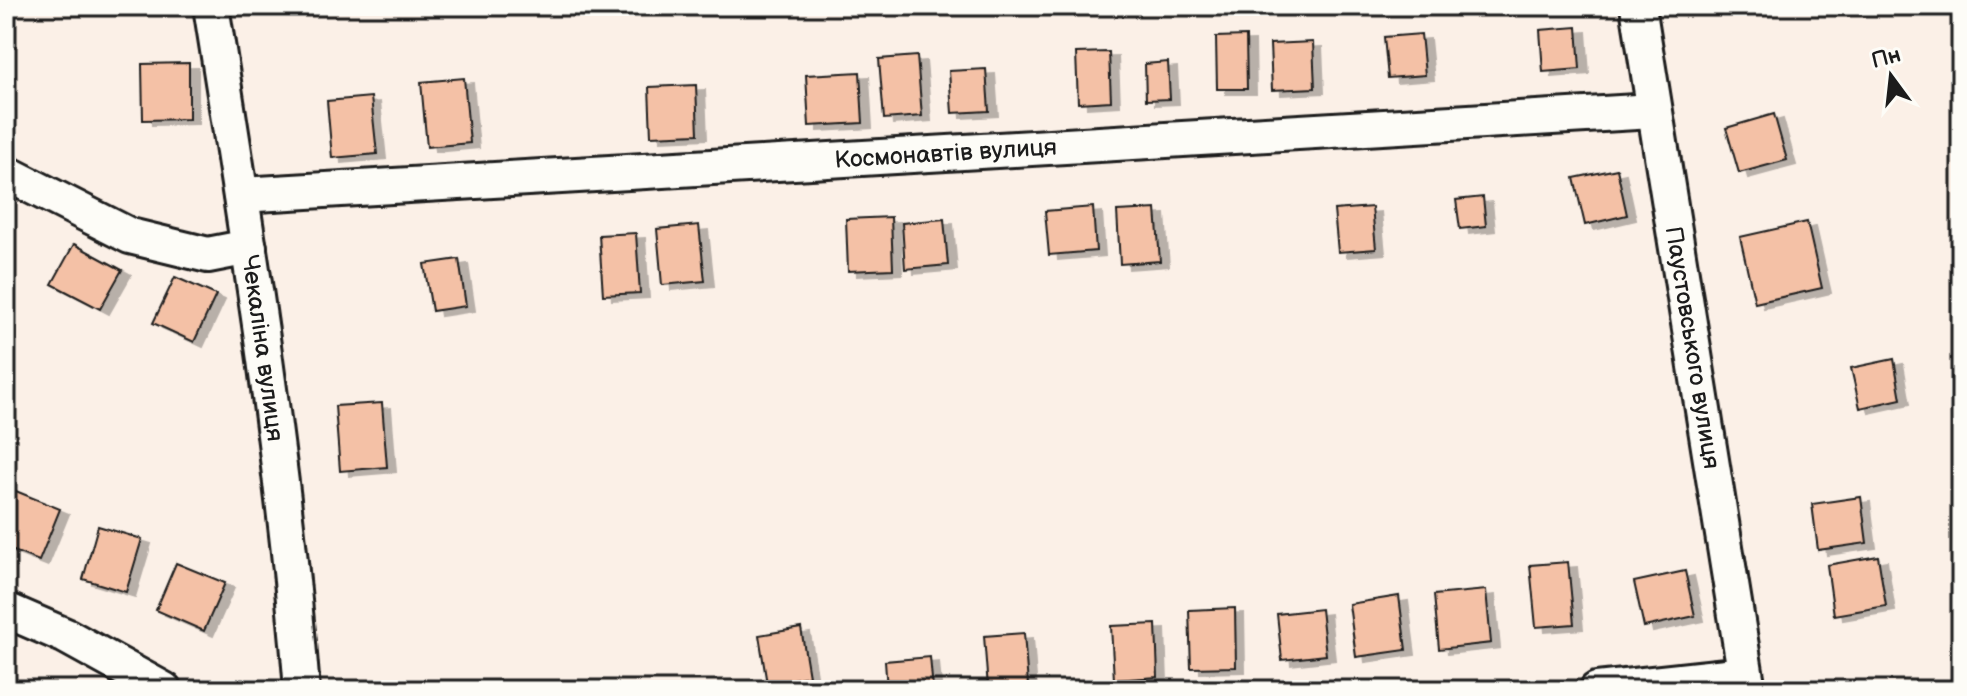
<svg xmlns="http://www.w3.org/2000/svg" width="1967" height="696" viewBox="0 0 1967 696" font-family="'Balsamiq Sans',sans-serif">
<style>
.building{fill:#f4c1a6;stroke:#1c1c1c;stroke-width:2;filter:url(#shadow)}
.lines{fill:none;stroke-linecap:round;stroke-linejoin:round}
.minor-casing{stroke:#1c1c1c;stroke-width:40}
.minor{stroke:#fdfcf7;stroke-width:34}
.labels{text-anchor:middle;stroke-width:8;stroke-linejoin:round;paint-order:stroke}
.street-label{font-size:24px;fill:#1c1c1c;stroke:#fdfcf7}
</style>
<defs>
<filter id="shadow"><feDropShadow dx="9" dy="5" stdDeviation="0" flood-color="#0004"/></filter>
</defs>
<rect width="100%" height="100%" fill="#fbf0e7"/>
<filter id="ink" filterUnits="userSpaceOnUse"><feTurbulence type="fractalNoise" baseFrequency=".0125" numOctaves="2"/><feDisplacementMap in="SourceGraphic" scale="16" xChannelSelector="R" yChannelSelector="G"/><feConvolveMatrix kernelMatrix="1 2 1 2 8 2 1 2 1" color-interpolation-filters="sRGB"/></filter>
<g filter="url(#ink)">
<g class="building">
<polygon points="1577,27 1580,69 1543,72 1540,30"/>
<polygon points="1421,34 1425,75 1388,78 1384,37"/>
<polygon points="1246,36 1247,89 1217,89 1216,37"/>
<polygon points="1313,42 1315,88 1272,90 1270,44"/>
<polygon points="1109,52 1111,101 1078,103 1076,53"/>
<polygon points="917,56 922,116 884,119 879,59"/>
<polygon points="1168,62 1170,99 1146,100 1145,64"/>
<polygon points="189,63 189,119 143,120 142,64"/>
<polygon points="986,69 989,111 952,113 949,71"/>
<polygon points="860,72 863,123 809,126 806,75"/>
<polygon points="464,78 470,143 427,147 421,82"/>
<polygon points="696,85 698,134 651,136 649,87"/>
<polygon points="371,97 377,154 332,158 327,101"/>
<polygon points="1774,114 1787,160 1739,173 1726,128"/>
<polygon points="1617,169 1627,215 1585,225 1574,178"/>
<polygon points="1483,197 1486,226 1460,229 1456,200"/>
<polygon points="1093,207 1096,251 1049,255 1045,211"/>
<polygon points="1372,207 1376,249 1338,252 1334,210"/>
<polygon points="1156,209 1160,261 1120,264 1117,211"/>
<polygon points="891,217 893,269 848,271 846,219"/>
<polygon points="944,219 948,265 905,269 902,223"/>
<polygon points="1807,222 1822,288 1755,303 1740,237"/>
<polygon points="699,225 705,281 662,285 657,229"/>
<polygon points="636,233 640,293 603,295 599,235"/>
<polygon points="74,244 122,270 100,309 52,284"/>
<polygon points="459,259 466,306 432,311 424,264"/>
<polygon points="175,277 216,295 194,342 153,323"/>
<polygon points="1894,359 1901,399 1860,408 1851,368"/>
<polygon points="382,403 387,467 340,471 335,406"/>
<polygon points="6,487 60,509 39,561 6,548"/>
<polygon points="1861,497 1867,543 1818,550 1812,504"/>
<polygon points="98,526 142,539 126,592 83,579"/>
<polygon points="1878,556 1886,606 1834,615 1827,565"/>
<polygon points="1568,562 1574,624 1536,627 1530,565"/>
<polygon points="176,563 225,583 204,631 156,610"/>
<polygon points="1685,571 1695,616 1644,627 1634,582"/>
<polygon points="1486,590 1491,643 1439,649 1434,595"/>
<polygon points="1399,596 1406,650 1356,657 1349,604"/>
<polygon points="1235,608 1236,667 1191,668 1189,610"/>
<polygon points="1321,609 1326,655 1282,660 1277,614"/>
<polygon points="1156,624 1158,677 1114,680 1111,626"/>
<polygon points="801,628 809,676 767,684 759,635"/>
<polygon points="1024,633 1028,685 988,688 984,636"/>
<polygon points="930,657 933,690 887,690 885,661"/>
</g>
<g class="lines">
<g class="minor-casing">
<g id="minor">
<path id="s1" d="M 211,6 C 247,233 284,461 302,690"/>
<path id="s2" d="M 1638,6 L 1748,690"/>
<polyline points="6,173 130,236 208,255 249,247"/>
<path id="s3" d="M 241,195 L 1653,111"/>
<polyline points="6,610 66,636 164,690"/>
<polyline points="1597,690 1745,674"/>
</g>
</g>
<use href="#minor" class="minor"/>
</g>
</g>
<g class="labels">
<g class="street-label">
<text dy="8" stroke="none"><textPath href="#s3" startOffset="706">Космонавтів вулиця</textPath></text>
<text dy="8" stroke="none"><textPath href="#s1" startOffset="346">Чекаліна вулиця</textPath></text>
<text dy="8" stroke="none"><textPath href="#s2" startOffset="346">Паустовського вулиця</textPath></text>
</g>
</g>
<rect width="1967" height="696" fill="none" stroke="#fdfcf7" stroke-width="32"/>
<rect x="16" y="16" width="1935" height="664" fill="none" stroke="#1c1c1c" stroke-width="3" filter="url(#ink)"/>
<g transform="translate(1891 76) rotate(345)" stroke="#fdfcf7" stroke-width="6" paint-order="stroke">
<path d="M0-6L14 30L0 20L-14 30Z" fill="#1c1c1c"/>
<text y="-12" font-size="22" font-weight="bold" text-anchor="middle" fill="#1c1c1c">Пн</text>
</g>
</svg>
